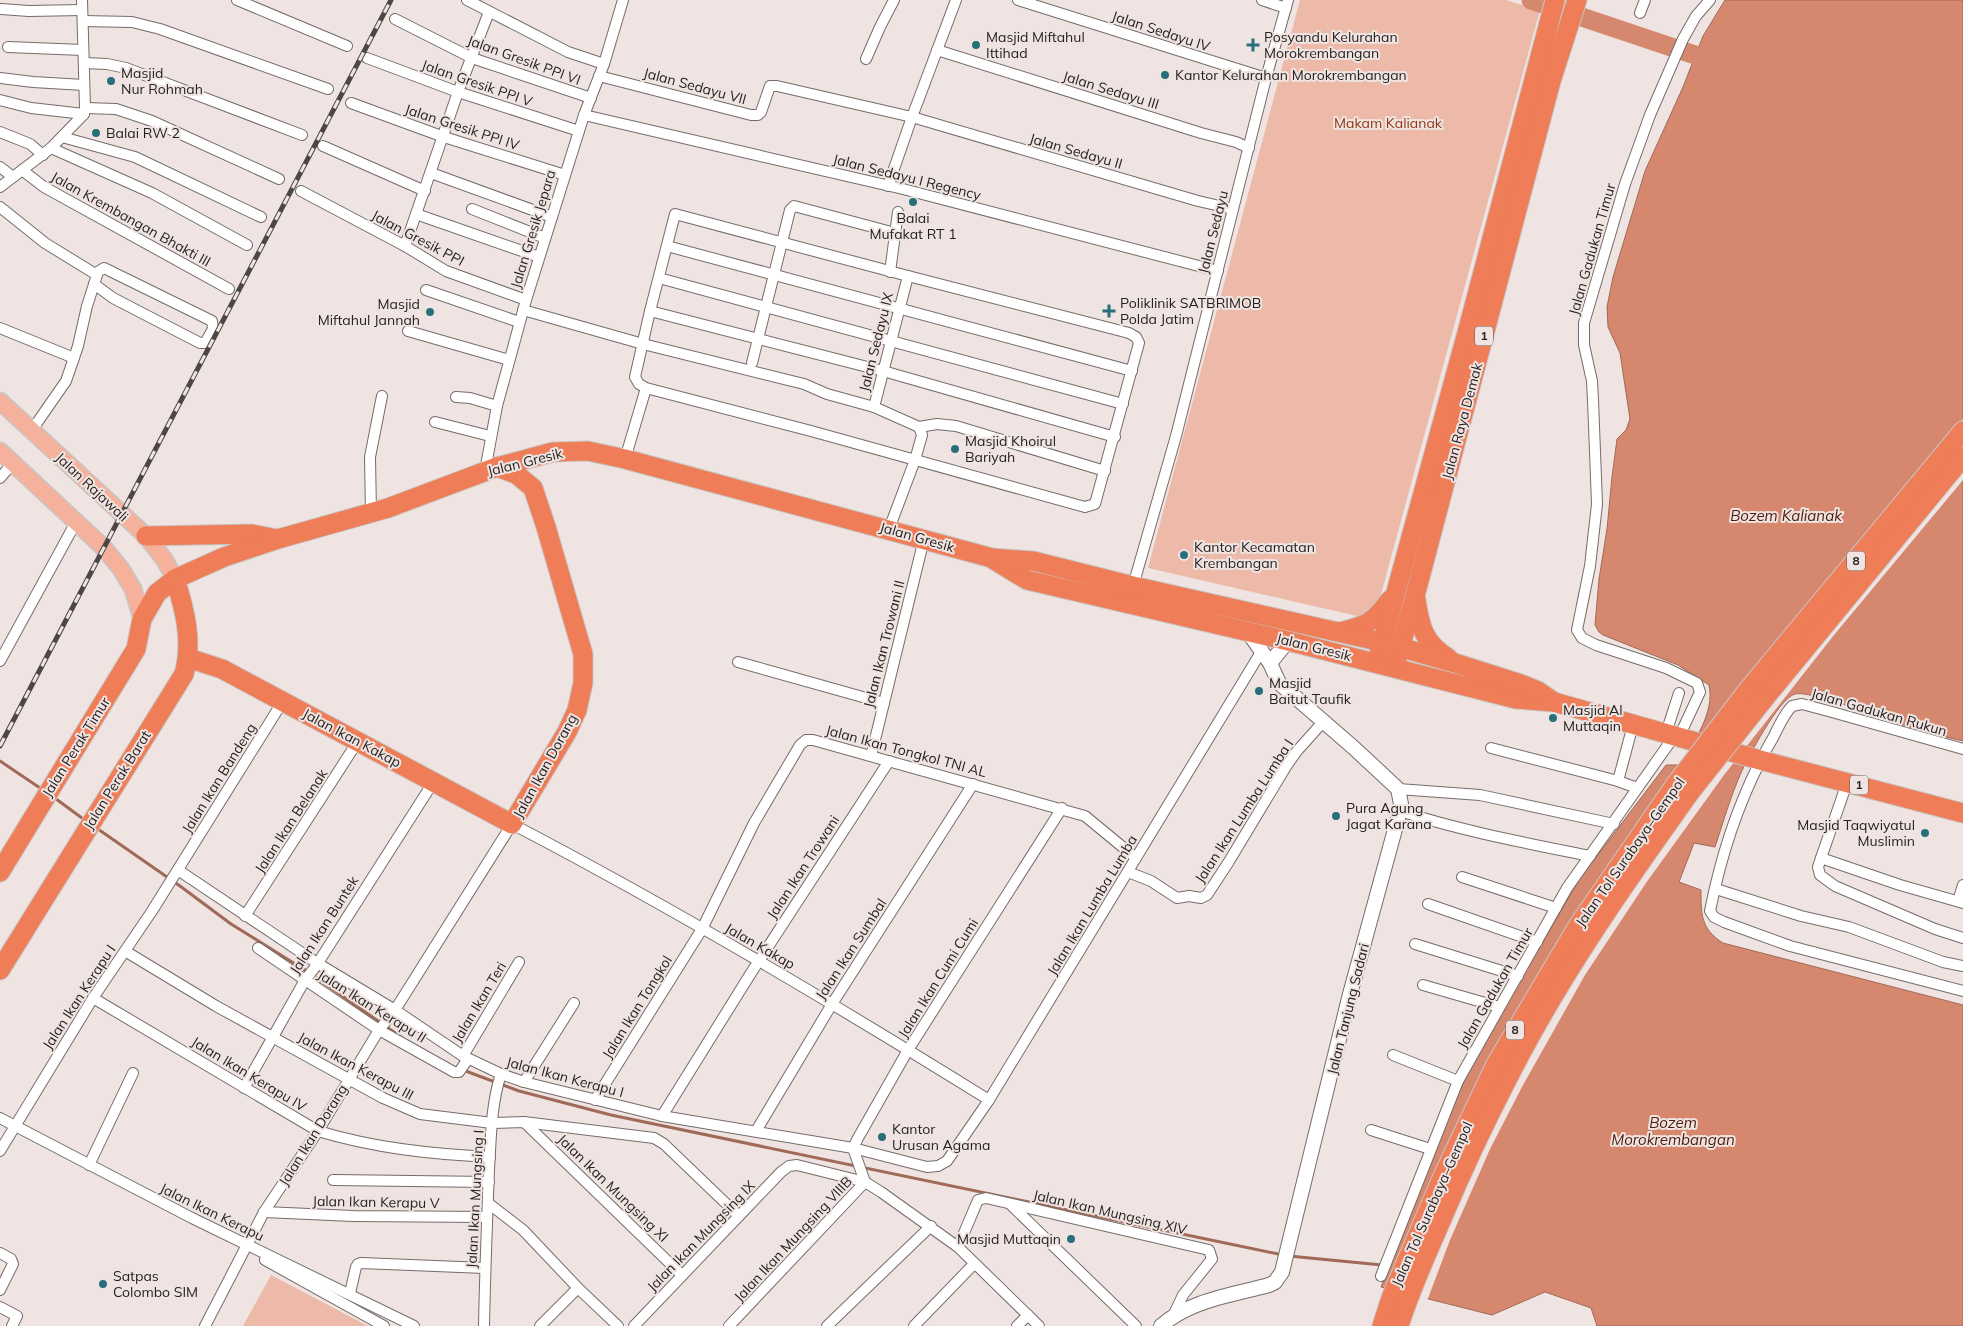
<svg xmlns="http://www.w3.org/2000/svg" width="1963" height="1326" viewBox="0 0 1963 1326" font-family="Mulish,sans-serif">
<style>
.green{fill:#edbaa9}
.water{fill:#d6886f;stroke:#a16957}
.pier{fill:#efe4e1}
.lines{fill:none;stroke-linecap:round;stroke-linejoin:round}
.stream{stroke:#a16957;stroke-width:3}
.river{stroke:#d6886f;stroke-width:19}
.street-casing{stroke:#756c69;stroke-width:12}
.secondary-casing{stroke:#756c69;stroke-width:16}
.primary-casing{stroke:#c7c6c5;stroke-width:19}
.highway-casing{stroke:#c7c6c5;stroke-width:21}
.street{stroke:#fff;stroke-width:10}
.secondary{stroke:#fff;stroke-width:14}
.primary{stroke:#f5b19b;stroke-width:16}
.highway{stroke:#ef7d58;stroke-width:19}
.rail-casing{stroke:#4c4745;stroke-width:5}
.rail{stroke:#efe4e1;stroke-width:3;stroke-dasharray:9;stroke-linecap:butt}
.highway-bridge-casing{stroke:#c7c6c5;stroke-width:21;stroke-linecap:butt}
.highway-bridge{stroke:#ef7d58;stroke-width:19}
.poi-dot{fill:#286f7c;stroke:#efe4e1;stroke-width:2}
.labels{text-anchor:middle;stroke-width:4;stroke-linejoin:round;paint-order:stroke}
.shield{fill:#efe4e1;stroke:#625c5a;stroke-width:1}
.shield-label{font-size:12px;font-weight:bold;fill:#262220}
.street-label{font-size:14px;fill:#262220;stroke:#efe4e1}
.poi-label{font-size:14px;fill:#262220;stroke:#efe4e1;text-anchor:start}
.park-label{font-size:14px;fill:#933514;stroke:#efe4e1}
.water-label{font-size:15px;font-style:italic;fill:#4e1c0b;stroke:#efe4e1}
</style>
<rect width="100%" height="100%" fill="#efe4e1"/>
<g class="green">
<polygon points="1300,0 1506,0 1540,10 1374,620 1148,568"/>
<polygon points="271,1275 368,1326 243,1326"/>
</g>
<path class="water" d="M 1725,0 L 1963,0 L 1963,741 C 1940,736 1916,729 1893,722 C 1876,716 1809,690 1795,694 C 1779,698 1747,759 1740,775 C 1730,798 1723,823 1715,847 L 1694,843 L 1679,882 L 1701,890 C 1701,915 1701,929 1723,943 L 1963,1005 L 1963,1326 L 1597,1326 L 1591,1308 L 1545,1292 L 1492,1315 L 1381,1287 L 1458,1086 L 1581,877 L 1666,765 L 1681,765 C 1694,740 1715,713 1709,685 L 1678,665 L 1603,635 L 1599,632 L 1595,625 L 1599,579 L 1607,529 L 1612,477 L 1617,439 L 1626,430 L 1630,419 L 1620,353 L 1608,327 L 1607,307 L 1613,277 L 1645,171 L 1683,87 L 1703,36 Z"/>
<polygon class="pier" points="1963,419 1963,480 1834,635 1724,775 1646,883 1585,975 1523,1085 1490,1149 1450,1240 1427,1301 1413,1298 1415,1225 1803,611"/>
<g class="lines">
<g class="stream">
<polyline points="0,761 43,790"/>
<polyline points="52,796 86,821"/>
<polyline points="95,827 180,886 231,924 308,972 401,1037"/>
<polyline points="463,1070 519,1091 611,1115 1283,1255"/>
<polyline points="1289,1256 1382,1265"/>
</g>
<polyline class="river" points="1531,0 1695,55"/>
<g class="street-casing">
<g id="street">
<polyline points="237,0 347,46"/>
<polyline points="467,0 568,52 604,64"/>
<polyline points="1018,0 1266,78"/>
<polyline points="1262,0 1286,8"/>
<polyline points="1,9 29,11 82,10"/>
<polyline points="1640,13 1645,0"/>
<polyline points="395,19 472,58 591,98"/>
<polyline points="83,21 132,22 160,29 328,89"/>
<polyline points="8,47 83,50"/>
<polyline points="937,50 1201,133 1236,142 1249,148"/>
<polyline points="367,58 458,92 579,131"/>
<polyline points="866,59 880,27 894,0"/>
<polyline points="84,63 107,64 126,68 302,135"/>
<polyline points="599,76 751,115 758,115 761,112 770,86 777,86 912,117 1198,201 1233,209"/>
<polyline points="0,78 33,82 84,85"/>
<polyline points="0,100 31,108 84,114"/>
<polyline points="351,103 444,137 565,175"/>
<polyline points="85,108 116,109 152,121 279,179"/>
<polyline points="584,115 903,189 1218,271"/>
<polyline points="0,132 30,144 43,155"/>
<polyline points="62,137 135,157 261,217"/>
<polyline points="323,146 425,191"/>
<polyline points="51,148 152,193 247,245"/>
<polyline points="0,167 13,177"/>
<polyline points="22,170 44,187 229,289"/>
<polyline points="431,173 552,217"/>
<polyline points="888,186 912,117 956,0"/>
<polyline points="0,187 51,148 84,114 85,108 82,0"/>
<polyline points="301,191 405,246 446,271 526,300"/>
<polyline points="0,207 45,243 97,275 87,306 78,346 66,381 32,430"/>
<polyline points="472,209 545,238"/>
<polyline points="416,214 539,257"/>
<polyline points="405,246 458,92 489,12"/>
<polyline points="667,246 1132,371"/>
<polyline points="890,272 898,212"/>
<polyline points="659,278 1123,404"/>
<polyline points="94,284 113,298 200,343 205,343 213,329 212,321 104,268 96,273"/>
<polyline points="426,290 519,322"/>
<polyline points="523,310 643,344 804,384 827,394 874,407"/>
<polyline points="650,311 883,371 1115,437"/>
<polyline points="0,328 74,358"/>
<polyline points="408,331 509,360"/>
<polyline points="752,363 790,210 794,206 895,233"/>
<polyline points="456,397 470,398 497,406"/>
<polyline points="435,422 490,436"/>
<polyline points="919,427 937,424 956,426 1105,471"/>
<polyline points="625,459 646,388 639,384 635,377 650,311 675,214 908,276 1129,333 1136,337 1139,343 1095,504 1085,507 811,431 646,388"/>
<polyline points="485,471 497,406 526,300 584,115 604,64 623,0"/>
<polyline points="0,478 13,463"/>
<polyline points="371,513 370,457 382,396"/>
<polyline points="889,529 915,460 922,435 919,427 874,407 908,276"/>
<polyline points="1133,586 1176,436 1266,78 1288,0"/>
<polyline points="0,661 76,522"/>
<polyline points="738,662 884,703"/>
<polyline points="1666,733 1679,693"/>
<polyline points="1679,737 1700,692 1697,683 1666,668 1596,645 1582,638 1577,630 1590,566 1597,504 1593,400 1592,381 1584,345 1584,323 1625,184 1650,115 1683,39 1696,16 1710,0"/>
<polyline points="1491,748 1618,781 1637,788"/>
<path d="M 1963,749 L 1832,712 L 1802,704 L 1792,706 C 1784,714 1779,726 1774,736 C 1743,789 1722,850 1710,911 L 1714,917 L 1724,922 L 1790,946 L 1963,991"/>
<polyline points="871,756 924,539"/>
<polyline points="1618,781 1633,725"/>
<polyline points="1847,783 1821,858 1818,867 1820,875 1835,886 1935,929 1963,938"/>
<polyline points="1398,789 1480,795 1614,824"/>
<path d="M 1400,811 C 1462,831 1526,843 1590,856"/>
<polyline points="1821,858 1900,885 1963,903"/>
<polyline points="178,870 317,963 395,1010 463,1056 501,1074 524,1082 662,1116 853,1148 927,1167 938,1166 947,1161 989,1100 1261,652"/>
<polyline points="1128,872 1151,881 1177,898 1189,896 1201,898 1207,895 1228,863 1287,765 1297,751 1323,722"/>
<polyline points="1462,877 1556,908"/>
<polyline points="1716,889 1801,916 1849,927 1943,962 1963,966"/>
<polyline points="1958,901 1963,885"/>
<polyline points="1428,904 1537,942"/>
<polyline points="245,916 358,741"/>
<polyline points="1415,944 1518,976"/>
<polyline points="258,948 379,1030 454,1072 459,1072 468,1059"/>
<polyline points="125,951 216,1006 383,1098 420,1114 492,1123 524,1122 654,1138 664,1144 739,1216"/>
<polyline points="1423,985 1499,1007"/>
<path d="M 93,998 L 318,1131 C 374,1148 431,1154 490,1157"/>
<polyline points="1393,1055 1458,1081"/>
<polyline points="463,1056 519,962"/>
<polyline points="524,1082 574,1003"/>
<polyline points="244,1088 305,980 316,966 434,781"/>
<polyline points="595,1100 702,929 754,823 800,745 806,740 813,740 1085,816 1136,858"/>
<polyline points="662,1116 751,973 889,761"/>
<polyline points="0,1118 192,1218 414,1326"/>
<polyline points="524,1122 682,1275"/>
<polyline points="1371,1130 1430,1149"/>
<polyline points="756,1131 832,1004 973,784"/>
<polyline points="0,1151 93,998 152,911 283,701"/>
<polyline points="89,1165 133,1073"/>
<polyline points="333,1180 489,1182"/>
<polyline points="488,1203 523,1230 578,1288 618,1326"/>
<polyline points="1010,1204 1136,1326"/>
<polyline points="264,1212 353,1216 487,1217"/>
<polyline points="958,1247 978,1200 986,1198 1209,1250 1212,1259 1183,1295 1174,1314"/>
<polyline points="0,1253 11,1259 13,1264 0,1290"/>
<polyline points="265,1260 384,1326"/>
<polyline points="1381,1276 1458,1081 1567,888 1675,735"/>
<polyline points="350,1293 356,1267 358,1264 361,1263 485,1268"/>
<polyline points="0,1307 17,1316 12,1326"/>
<path d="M 205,1326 L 264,1212 L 318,1131 L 379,1030 L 395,1010 L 512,824 C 675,909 833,1003 989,1100"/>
<path d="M 484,1326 C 485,1274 487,1221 489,1169 C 491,1138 491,1104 501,1074"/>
<polyline points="540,1326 578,1288"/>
<polyline points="634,1326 781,1172 789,1166 797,1165 865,1182 881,1192 958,1247 1039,1326"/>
<polyline points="729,1326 865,1182 853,1148 858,1138 908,1050 1062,808"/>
<polyline points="827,1326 931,1226"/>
<polyline points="914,1326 974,1264"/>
<polyline points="1017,1326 1028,1315"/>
</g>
</g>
<g class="secondary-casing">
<g id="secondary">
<polyline points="1270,663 1288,641"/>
<path d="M 1161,1326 C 1190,1300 1233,1295 1269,1285 L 1275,1282 L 1282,1272 L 1350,994 L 1400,811 L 1401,804 L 1398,789 L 1354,748 L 1279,683 L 1270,663 L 1248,632"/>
</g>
</g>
<g class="primary-casing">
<g id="primary">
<polyline points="0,401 146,536 164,559 175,579"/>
<polyline points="0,451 104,548 121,569 133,589 142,619"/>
</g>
</g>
<g class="highway-casing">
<g id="highway">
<polyline points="146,536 252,534 277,539"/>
<polyline points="994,560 1027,580 1288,641 1516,699 1554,702 1760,760 1963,813"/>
<path d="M 1416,600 C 1420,627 1424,643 1448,658"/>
<path d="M 1340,632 C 1367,625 1373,623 1390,600"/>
<polyline points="1379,654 1468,329 1555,0"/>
<polyline points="188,658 222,669 512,824 567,732 577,710 583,683 583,654 546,527 533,488 516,474 497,467"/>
<polyline points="1397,659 1415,596 1551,81 1577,0"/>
<polyline points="1748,690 1963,431"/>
<polyline points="1764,699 1963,457"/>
<polyline points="0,872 136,649 142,619 157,593 175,579 224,557 278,539 388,508 497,467 553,452 588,451 625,459 992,558 1033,561 1133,586 1382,642 1455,663 1521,684 1538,691 1554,702"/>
<path d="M 0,970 L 184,674 C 193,642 185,610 175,579"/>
<polyline points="1382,1326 1391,1298 1443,1176 1496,1064 1578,926 1676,784"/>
<path d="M 1399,1326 C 1410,1290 1426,1256 1441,1221 C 1462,1171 1485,1122 1510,1074 C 1561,974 1626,882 1691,791"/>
</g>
</g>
<use href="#street" class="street"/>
<use href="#secondary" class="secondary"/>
<use href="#primary" class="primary"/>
<use href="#highway" class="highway"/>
<g class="rail-casing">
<polyline id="rail" points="0,746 391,0"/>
</g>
<use href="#rail" class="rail"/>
<g class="highway-bridge-casing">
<g id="highway-bridge">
<polyline points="1676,784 1748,690"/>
<polyline points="1691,791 1764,699"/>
</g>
</g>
<use href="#highway-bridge" class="highway-bridge"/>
</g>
<g class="poi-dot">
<circle cx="976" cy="45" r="5"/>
<path d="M1250.5 37.5h5v5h5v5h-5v5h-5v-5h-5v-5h5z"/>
<circle cx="1165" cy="75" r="5"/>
<circle cx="111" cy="81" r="5"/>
<circle cx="96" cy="133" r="5"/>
<circle cx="913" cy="202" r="5"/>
<path d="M1106.5 303.5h5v5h5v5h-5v5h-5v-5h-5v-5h5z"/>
<circle cx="430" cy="312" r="5"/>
<circle cx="955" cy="449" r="5"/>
<circle cx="1184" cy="555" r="5"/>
<circle cx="1259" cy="691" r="5"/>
<circle cx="1553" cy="718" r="5"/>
<circle cx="1336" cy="816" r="5"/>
<circle cx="1925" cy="833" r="5"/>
<circle cx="882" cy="1137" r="5"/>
<circle cx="1071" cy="1239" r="5"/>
<circle cx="103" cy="1284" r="5"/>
</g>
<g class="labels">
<g class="shield">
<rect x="1475" y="326.5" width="18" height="19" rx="4"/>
<rect x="1847" y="551.5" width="18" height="19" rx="4"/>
<rect x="1850" y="775.5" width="18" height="19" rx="4"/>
<rect x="1506" y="1020.5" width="18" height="19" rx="4"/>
</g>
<g class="shield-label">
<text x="1484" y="340">1</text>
<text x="1856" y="565">8</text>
<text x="1859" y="789">1</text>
<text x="1515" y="1034">8</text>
</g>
<g class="street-label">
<text transform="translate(1161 31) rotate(18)" y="5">Jalan Sedayu IV</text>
<text transform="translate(524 60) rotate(20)" y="5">Jalan Gresik PPI VI</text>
<text transform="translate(477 83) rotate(19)" y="5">Jalan Gresik PPI V</text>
<text transform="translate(695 86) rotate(15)" y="5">Jalan Sedayu VII</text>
<text transform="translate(1111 90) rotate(17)" y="5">Jalan Sedayu III</text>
<text transform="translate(462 127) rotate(18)" y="5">Jalan Gresik PPI IV</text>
<text transform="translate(1076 151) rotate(16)" y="5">Jalan Sedayu II</text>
<text transform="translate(907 177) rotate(14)" y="5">Jalan Sedayu I Regency</text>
<text transform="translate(131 219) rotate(29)" y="5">Jalan Krembangan Bhakti III</text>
<text transform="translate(533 229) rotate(-73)" y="5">Jalan Gresik Jepara</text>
<text transform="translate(1213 232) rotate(-76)" y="5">Jalan Sedayu</text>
<text transform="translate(418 238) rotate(28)" y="5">Jalan Gresik PPI</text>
<text transform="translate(1592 249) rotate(-74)" y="5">Jalan Gadukan Timur</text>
<text transform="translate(876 342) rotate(-76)" y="5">Jalan Sedayu IX</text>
<text transform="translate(1462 421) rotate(-75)" y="5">Jalan Raya Demak</text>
<text transform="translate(525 462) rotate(-14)" y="5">Jalan Gresik</text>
<text transform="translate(92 487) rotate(43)" y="5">Jalan Rajawali</text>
<text transform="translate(917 537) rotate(16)" y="5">Jalan Gresik</text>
<text transform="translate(884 644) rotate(-76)" y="5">Jalan Ikan Trowani II</text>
<text transform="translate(1314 647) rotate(14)" y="5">Jalan Gresik</text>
<text transform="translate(1879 712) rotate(16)" y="5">Jalan Gadukan Rukun</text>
<text transform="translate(352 738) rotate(28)" y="5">Jalan Ikan Kakap</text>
<text transform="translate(76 747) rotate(-58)" y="5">Jalan Perak Timur</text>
<text transform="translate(906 751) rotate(15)" y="5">Jalan Ikan Tongkol TNI AL</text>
<text transform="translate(545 766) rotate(-61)" y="5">Jalan Ikan Dorang</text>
<text transform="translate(219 778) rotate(-58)" y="5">Jalan Ikan Bandeng</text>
<text transform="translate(117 780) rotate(-58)" y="5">Jalan Perak Barat</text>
<text transform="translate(1244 811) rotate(-57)" y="5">Jalan Ikan Lumba Lumba I</text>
<text transform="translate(291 821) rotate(-57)" y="5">Jalan Ikan Belanak</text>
<text transform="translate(1630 852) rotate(-55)" y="5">Jalan Tol Surabaya–Gempol</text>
<text transform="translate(803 867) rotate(-57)" y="5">Jalan Ikan Trowani</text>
<text transform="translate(1092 905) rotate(-59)" y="5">Jalan Ikan Lumba Lumba</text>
<text transform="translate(324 925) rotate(-57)" y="5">Jalan Ikan Buntek</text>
<text transform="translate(760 946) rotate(30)" y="5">Jalan Kakap</text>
<text transform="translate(851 949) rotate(-57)" y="5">Jalan Ikan Sumbal</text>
<text transform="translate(938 978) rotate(-58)" y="5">Jalan Ikan Cumi Cumi</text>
<text transform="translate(1495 988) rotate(-60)" y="5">Jalan Gadukan Timur</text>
<text transform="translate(79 997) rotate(-57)" y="5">Jalan Ikan Kerapu I</text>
<text transform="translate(479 1002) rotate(-59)" y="5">Jalan Ikan Teri</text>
<text transform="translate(372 1006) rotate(32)" y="5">Jalan Ikan Kerapu II</text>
<text transform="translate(637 1007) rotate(-58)" y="5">Jalan Ikan Tongkol</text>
<text transform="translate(1348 1009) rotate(-76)" y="5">Jalan Tanjung Sadari</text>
<text transform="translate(356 1066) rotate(28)" y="5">Jalan Ikan Kerapu III</text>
<text transform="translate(249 1074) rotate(31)" y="5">Jalan Ikan Kerapu IV</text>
<text transform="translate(565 1077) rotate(15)" y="5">Jalan Ikan Kerapu I</text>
<text transform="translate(313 1135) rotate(-58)" y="5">Jalan Ikan Dorang</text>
<text transform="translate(613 1188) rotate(44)" y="5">Jalan Ikan Mungsing XI</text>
<text transform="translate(475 1199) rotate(-87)" y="5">Jalan Ikan Mungsing I</text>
<text transform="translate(376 1202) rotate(1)" y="5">Jalan Ikan Kerapu V</text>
<text transform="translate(1432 1204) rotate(-66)" y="5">Jalan Tol Surabaya–Gempol</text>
<text transform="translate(212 1212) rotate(26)" y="5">Jalan Ikan Kerapu</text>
<text transform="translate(1110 1212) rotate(13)" y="5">Jalan Ikan Mungsing XIV</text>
<text transform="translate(701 1236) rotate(-46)" y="5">Jalan Ikan Mungsing IX</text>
<text transform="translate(793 1239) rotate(-47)" y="5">Jalan Ikan Mungsing VIIIB</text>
</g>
<g class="poi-label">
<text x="986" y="42">Masjid Miftahul<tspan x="986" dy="16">Ittihad</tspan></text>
<text x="1264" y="42">Posyandu Kelurahan<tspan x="1264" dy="16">Morokrembangan</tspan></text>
<text x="121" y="78">Masjid<tspan x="121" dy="16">Nur Rohmah</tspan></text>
<text x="1175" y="80">Kantor Kelurahan Morokrembangan</text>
<text x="106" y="138">Balai RW 2</text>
<text x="913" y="223" text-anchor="middle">Balai<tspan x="913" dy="16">Mufakat RT 1</tspan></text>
<text x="1120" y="308">Poliklinik SATBRIMOB<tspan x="1120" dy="16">Polda Jatim</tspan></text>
<text x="420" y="309" text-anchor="end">Masjid<tspan x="420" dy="16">Miftahul Jannah</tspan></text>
<text x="965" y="446">Masjid Khoirul<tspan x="965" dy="16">Bariyah</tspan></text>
<text x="1194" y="552">Kantor Kecamatan<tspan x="1194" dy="16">Krembangan</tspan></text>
<text x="1269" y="688">Masjid<tspan x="1269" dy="16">Baitut Taufik</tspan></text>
<text x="1563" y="715">Masjid Al<tspan x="1563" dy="16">Muttaqin</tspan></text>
<text x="1346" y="813">Pura Agung<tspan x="1346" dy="16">Jagat Karana</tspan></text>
<text x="1915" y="830" text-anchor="end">Masjid Taqwiyatul<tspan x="1915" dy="16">Muslimin</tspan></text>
<text x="892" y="1134">Kantor<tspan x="892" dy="16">Urusan Agama</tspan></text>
<text x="1061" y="1244" text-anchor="end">Masjid Muttaqin</text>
<text x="113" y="1281">Satpas<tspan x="113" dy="16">Colombo SIM</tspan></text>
</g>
<g class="park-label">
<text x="1388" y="128">Makam Kalianak</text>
</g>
<g class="water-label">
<text x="1786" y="521">Bozem Kalianak</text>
<text x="1673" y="1128">Bozem<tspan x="1673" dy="17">Morokrembangan</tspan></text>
</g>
</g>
</svg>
